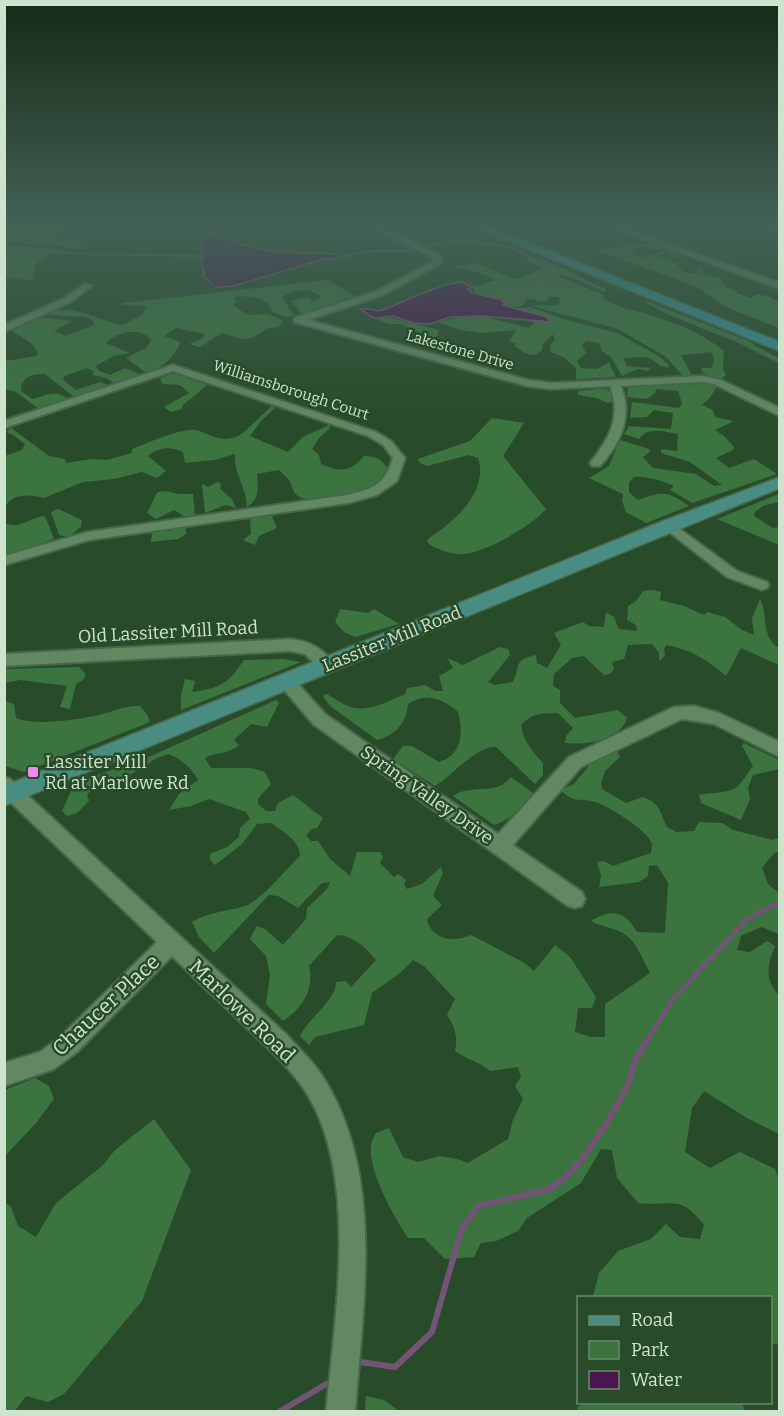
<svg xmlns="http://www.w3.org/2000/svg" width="784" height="1416" viewBox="0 0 784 1416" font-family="Bitter,serif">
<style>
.green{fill:#3c743f}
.water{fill:#4c1650;stroke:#735476;stroke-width:1.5}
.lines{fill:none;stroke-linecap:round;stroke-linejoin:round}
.stream-far2{stroke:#735476;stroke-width:2}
.stream-far1{stroke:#735476;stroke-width:4.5}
.stream{stroke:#735476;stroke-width:6}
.minor-casing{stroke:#47674a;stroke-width:4}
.major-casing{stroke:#47674a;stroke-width:3}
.highway-casing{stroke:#47674a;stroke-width:3}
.minor{fill:#628862;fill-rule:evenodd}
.major{fill:#488c82;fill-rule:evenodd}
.highway{fill:#368f98;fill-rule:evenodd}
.poi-dot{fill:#f08bf6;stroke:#284c2a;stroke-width:2}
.labels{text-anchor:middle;stroke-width:5;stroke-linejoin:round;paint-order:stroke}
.far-street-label{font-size:15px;fill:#cee3ce;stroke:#284c2a}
.street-label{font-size:18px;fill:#cee3ce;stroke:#284c2a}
.poi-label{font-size:18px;fill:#cee3ce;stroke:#284c2a;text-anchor:start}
.near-street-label{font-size:21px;fill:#cee3ce;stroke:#284c2a}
</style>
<rect width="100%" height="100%" fill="#284c2a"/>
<g class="green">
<path d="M 4,221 L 127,223 C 111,234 77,226 57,233 L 89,243 L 89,245 L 83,248 L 5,242 Z"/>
<path d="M 650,243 L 663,248 L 662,250 C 650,251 640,241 632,254 L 642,258 L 667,250 L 683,255 L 679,257 L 666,253 L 658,257 L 674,263 L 679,262 L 678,266 C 683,273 689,275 697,273 L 696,271 L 701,268 L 704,269 L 702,274 L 722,279 L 724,286 L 738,291 L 737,293 L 751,298 L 757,294 L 771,297 L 772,299 L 779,302 L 779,328 L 724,306 L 697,287 L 597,250 Z"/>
<polygon points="5,245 60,249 35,264 32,281 5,277"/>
<path d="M 535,258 C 561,263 582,280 606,289 L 605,292 L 563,274 L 558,276 L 604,295 L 603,298 C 619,309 629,308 647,314 C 674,322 702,333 724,351 L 723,369 L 726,375 L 723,378 L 713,378 L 702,372 L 701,368 L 712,368 L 714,360 L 712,352 L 681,355 L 691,374 L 691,376 L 683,376 L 665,356 L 618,329 L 532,306 L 557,305 L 560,302 L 559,297 L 549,297 L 548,301 C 539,303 533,298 525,299 L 526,302 C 520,309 513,307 505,305 L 508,301 L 475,292 L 472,284 L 477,286 L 496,280 C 464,265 458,266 423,273 L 477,263 L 515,280 L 542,269 L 527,261 L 527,259 Z"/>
<path d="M 328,280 L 355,297 L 355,300 L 313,313 L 302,314 L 291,301 L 308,297 L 314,302 L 322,297 C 310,288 295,289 282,297 L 294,316 L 287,317 L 273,312 C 267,296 252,297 236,296 L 234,298 L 237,301 L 233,305 L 248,315 L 268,314 L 284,321 L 278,327 L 269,328 L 252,338 L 241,339 L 222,333 L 200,347 L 189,344 L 203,338 L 205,334 L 176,328 L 164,336 L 180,342 C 176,357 161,368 147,373 L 126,358 L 146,348 L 151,341 C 144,326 115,332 106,343 L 130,353 L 114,356 L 96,366 L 99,371 L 110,375 L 125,368 L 143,376 L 116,384 L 106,378 L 93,375 L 93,371 L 87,368 L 64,376 L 63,380 L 76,390 L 100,382 L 110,386 L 74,397 L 45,374 C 31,374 22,376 21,391 L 32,399 C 47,396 56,388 69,400 L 39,409 L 16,392 L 5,389 L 5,361 L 37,356 L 38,352 L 30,342 L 10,330 L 40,317 L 72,321 L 54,331 L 65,336 L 94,325 L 93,321 L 86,317 L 45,315 C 70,300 99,322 123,325 L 143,314 L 146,306 L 120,305 L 123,303 Z"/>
<path d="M 644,300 L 751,342 L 757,347 L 779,358 L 779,363 C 766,357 754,351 741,344 C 723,335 651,311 644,300 Z"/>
<path d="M 530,307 L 570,321 L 617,333 L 657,355 L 668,364 L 669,368 L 661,366 L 648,357 L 623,358 L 627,366 L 650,368 L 648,371 L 638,369 L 622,376 L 611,357 L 602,351 L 599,343 L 586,341 L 582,345 L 586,353 L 577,361 L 581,368 L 597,369 L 609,362 L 616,377 L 576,379 L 576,368 L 563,357 L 551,352 L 550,345 L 555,340 L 553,334 L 542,345 L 542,350 L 535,355 C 527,355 521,351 514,346 L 516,344 L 509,341 L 516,330 L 481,333 L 461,330 L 437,322 L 462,317 L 486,317 L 529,328 L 534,323 L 515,309 Z"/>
<polygon points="388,317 436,329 439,331 437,336 422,345 419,342 419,333 401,324 388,324 378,319"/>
<polygon points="170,374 175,374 207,385 183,405 182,409 171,412 164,407 189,393 180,385 163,384 160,379"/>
<path d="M 697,382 L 717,386 L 710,398 L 702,405 L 713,410 L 715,417 L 734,421 L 715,430 L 724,436 L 734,447 L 733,450 L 716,458 L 729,468 L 754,459 L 777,474 L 692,503 L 670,490 L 674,486 C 663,481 647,476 634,477 L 629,482 L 629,492 L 638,500 C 663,491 667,491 689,506 L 646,523 L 626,512 L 622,501 L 623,494 L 589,478 L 609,466 L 620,440 L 649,449 L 650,452 L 643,457 L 653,468 L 696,474 L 714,486 L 722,485 L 690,462 L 661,453 L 661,449 L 677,451 L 678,434 C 665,432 648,426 639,439 L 624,434 L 629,426 L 671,429 L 673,413 L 654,410 L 647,417 L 630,418 L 632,402 L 679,408 L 682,403 L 678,391 L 656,389 L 655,393 L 647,399 L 627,397 L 628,385 Z"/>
<polygon points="598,389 607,389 615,396 615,401 608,403 596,398 578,395 578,391"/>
<path d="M 272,406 L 275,408 L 261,421 L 250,436 L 288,452 L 303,437 L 329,425 L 330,428 L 319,438 L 312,449 L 319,455 L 321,464 C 341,472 349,473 364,456 C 375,456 382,459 388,469 C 378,493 349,494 326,497 C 317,498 306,502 298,496 C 292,492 293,486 289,480 C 287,477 282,473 279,470 L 257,474 C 258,487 260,499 247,507 C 247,488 233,473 235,454 L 215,460 L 185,463 L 183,452 C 171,446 158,447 148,456 L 166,471 L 157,478 L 142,472 L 114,479 L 83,482 L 44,498 C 30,494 10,493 5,508 L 5,456 L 22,450 L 25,444 L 13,435 L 6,432 L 11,428 L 49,456 L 65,459 L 66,463 L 92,459 L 107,460 L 132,453 L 132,449 C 145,444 182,428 195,430 C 209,433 219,443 236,437 C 246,433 263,413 272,406 Z"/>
<path d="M 492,418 L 524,423 L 503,456 L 546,509 C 532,526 479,557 457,554 C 448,553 438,549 430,545 L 427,541 L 429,538 C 454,522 489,492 478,458 L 469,455 L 427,466 L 420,463 L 418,459 L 470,441 Z"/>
<polygon points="218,482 221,484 220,489 232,499 236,508 226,505 205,513 202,484 208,487"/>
<path d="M 166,491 L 178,494 L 193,494 L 195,516 L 185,517 L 174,510 L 156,519 L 147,513 C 152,505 153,499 158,492 Z"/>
<polygon points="779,494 779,502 763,506 755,512 754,516 773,528 779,527 779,545 717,519"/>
<polygon points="58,509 82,520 81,527 68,537 59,535 51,512"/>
<path d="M 45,516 L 54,539 L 5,556 L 5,523 C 20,530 30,517 45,516 Z"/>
<polygon points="263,516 272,516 277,528 259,536 255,545 243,540 251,534 250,519"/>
<polygon points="185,526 186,534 178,539 151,542 152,531 170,531"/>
<path d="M 653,590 L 661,592 L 660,600 L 684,606 L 704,615 L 707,612 L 725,617 L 742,630 L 754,635 L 752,618 L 760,599 C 769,616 760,636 779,648 L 779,665 L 741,648 L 726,676 C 708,660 690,649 666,645 L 664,650 L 665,656 L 659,661 L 659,653 L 652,644 L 628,645 L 624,659 L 612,662 L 614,669 L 610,674 L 604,675 L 584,656 L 572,658 L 554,674 L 553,686 L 560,690 L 560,703 L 575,718 L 618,710 L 627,718 C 620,741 586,745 565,743 L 566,736 L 573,728 L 558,713 C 542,714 533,712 521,725 C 523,741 532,751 543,763 L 543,775 L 535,784 L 496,747 C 476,746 453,775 435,786 L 393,759 L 403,746 L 412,746 L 439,762 C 463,755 463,731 458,712 C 443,699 426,692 408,704 C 407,722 395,736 377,740 L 330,706 L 323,696 L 327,694 C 334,698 341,703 348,706 C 366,714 389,701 405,694 L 407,688 L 425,685 L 435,691 L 443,691 L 439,676 L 453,668 L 447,658 L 463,665 L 500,647 L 508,649 L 510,655 L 488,682 L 495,685 L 513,682 C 521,665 513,660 536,655 L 537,663 L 547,668 L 561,645 L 554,633 L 583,622 L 589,626 L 604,627 L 606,612 L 614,617 L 619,629 L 637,631 L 636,625 L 627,620 L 628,606 L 636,601 L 643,591 Z"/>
<polygon points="340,609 368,613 374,609 399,624 355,637 344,632 335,622"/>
<path d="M 283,659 L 301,662 L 181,710 L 181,695 L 185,679 L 195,681 L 192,692 C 220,688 228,684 244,660 Z"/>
<polygon points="79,667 86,674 83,680 76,684 70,709 60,707 67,686 20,680 5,683 5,669"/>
<path d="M 276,700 L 279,703 L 267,727 L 251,724 L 234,740 L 239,745 C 227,755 218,751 205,758 L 211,768 L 251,768 L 265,772 L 271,784 L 258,799 L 258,804 L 266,811 L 275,811 L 278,803 L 293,795 L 323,818 L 317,828 L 312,829 L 306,835 L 311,841 L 318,841 L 330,859 L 350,876 L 357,852 L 380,852 L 383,857 L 380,863 L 394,877 L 398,874 L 406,880 L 404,884 L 407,889 L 422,884 L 441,867 L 443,873 L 433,896 L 442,905 L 427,919 C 431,940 455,943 471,935 L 523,962 L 534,971 L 555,945 L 570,957 L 596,997 L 592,1008 L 578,1008 L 575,1032 L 591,1037 L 605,1037 L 605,1004 L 650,973 C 644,962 637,943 627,936 C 617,927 602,928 591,921 C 612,908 625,911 637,932 L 665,933 L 668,883 L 657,865 L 649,866 L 648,876 L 639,882 L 599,887 L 601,876 L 597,862 L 604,861 L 613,866 L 651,853 C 651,850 652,847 652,844 C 649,831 607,805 595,802 C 577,797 577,805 560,790 L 574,784 L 592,762 L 617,750 L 620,757 L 605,771 L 601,783 L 602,789 L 626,803 L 643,797 C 663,805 659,812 667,827 L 676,832 L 694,831 L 699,822 L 722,823 L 733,830 L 773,840 L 779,838 L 779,852 L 774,853 L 762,868 L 768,884 L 779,893 L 779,934 L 761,927 L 741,936 L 737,950 L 750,952 L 767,941 L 775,946 C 768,964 763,979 779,995 L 779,1134 L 747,1118 L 704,1091 L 692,1108 L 685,1152 L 710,1168 L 740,1152 L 775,1169 L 780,1183 L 779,1345 L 771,1343 L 770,1298 L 593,1297 L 599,1273 L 618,1251 L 651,1239 L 666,1224 L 680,1237 L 700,1239 L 704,1225 C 679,1193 673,1207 638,1203 L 617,1178 L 612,1150 L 601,1149 L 581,1183 L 527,1218 L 518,1231 L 496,1241 L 481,1243 L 474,1257 L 445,1259 L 424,1238 L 408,1238 C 394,1217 368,1171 371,1146 C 371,1142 374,1137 376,1133 L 389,1128 L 403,1157 L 418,1162 L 440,1156 L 457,1159 L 468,1163 L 508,1139 L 513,1120 L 523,1099 L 515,1086 L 521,1077 L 518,1067 L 490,1071 C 479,1061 467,1060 455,1051 C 458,1037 455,1027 447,1015 L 455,999 L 424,966 L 413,960 L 400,973 L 372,993 L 364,1025 L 315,1037 L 309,1045 L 300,1036 C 309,1017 336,1001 336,982 L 346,981 L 351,987 L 376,960 C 367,948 352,935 337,935 L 309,966 C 315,988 302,1009 283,1021 L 266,1004 L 270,974 L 266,956 L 250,939 L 257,926 L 265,929 L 283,945 L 306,919 L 307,908 L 327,889 L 330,882 L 322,883 L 298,908 L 278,896 L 269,895 L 214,953 L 199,937 L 192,922 C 210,911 226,912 245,906 C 261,901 287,868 300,856 C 300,841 283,831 271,823 L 257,824 L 242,844 L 215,865 L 210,860 L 210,854 L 227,847 L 239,837 L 240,828 L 250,819 L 246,812 L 209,799 L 191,806 L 169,810 L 179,794 L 198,780 C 191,767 182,760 169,754 L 157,758 L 112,786 C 101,785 96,787 87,794 L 89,801 L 77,813 L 67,816 L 62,811 L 70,793 L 80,782 L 137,760 L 142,760 Z"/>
<path d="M 5,701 L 14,704 L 16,718 C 34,726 74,720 94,716 C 110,713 124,705 140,706 L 147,714 L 150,722 L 24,772 L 5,766 Z"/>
<path d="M 744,743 L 779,760 L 780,769 L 753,775 L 748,788 L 750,799 L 741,820 L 701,803 L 699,795 C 710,792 730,794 738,786 C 743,781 748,772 753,766 L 742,746 Z"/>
<path d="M 511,777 L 537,796 C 521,805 511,821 494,825 L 453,796 C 471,783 496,797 511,777 Z"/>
<polygon points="35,1078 49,1086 54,1099 36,1123 5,1156 5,1090"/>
<polygon points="154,1119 191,1170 142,1301 64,1394 48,1402 26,1396 15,1411 5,1411 5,1202 11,1207 18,1226 36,1237 56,1203 102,1166 115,1150"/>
<polygon points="366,1396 384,1400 399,1411 365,1411"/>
<polygon points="584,1403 742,1403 745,1411 577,1411 578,1407"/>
</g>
<g class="water">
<polygon points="210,234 228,238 234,243 275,252 335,254 346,257 324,259 233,286 216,287 203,276 205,273 202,264 203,239"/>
<path d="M 463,282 L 471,287 L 468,289 L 473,293 L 507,301 L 503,305 L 546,317 L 551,322 L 481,316 L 450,317 L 430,324 L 414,323 L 393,316 L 374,318 L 360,309 C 369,307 376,313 383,310 C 401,303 444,282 463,282 Z"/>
</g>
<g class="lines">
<g class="stream-far2">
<polyline points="4,248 85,254 206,256"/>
<polyline points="343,256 371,251 414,251 424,246 462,240 509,247 552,267 554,274 545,283 502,302"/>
</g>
<polyline class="stream-far1" points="648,1039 672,1000 746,920 780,902"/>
<g class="stream">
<polyline points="357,1364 360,1362 395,1367 432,1332 462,1228 479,1206 549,1189 566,1177 581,1161 606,1124 628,1085 636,1058 649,1038"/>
<polyline points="279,1412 333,1380"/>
</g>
<g class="minor-casing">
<g id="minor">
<path d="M 358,221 L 368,221 L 436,252 L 442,258 L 440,264 L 383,295 L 308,320 L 528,380 L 551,383 L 703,376 L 721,380 L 780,408 L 780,416 L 714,384 L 703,382 L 621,386 C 633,416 621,443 600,466 L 592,466 L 590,463 C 609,439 622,418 610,386 L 551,389 L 527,386 L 294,322 L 294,318 L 377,291 L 432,262 L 434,259 L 430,256 Z"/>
<polygon points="594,221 605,221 780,283 780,289"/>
<polygon points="746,221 759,221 780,226 780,231"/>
<polygon points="85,284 92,286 71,302 4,332 4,325 65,298"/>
<path d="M 173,365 L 376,432 L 391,441 L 405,458 L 397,481 L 377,495 L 348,503 L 89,540 L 4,565 L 4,556 L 88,532 L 347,495 C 374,488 384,486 393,458 L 383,445 L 368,436 L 173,371 L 4,428 L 4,421 Z"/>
<polygon points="669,521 737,571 767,582 769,585 767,588 762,590 727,577 664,528 662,525 664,522"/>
<path d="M 290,639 C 309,641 324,648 334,665 L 332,669 L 320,669 L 305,654 L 290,651 L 4,666 L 4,654 Z"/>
<polygon points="286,675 292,677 325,714 498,834 569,757 674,707 694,706 719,713 780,742 780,757 714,724 682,719 581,767 513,845 582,892 585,899 582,906 575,908 568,906 313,724 280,685 278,681 280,677"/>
<path d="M 4,777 L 10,779 L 287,1035 C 299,1049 313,1061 323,1077 C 385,1175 363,1302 355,1412 L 326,1412 C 335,1316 360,1174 304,1089 C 289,1067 268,1048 248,1029 C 223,1005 197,981 172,956 L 77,1052 L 54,1069 L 4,1086 L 4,1063 L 40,1052 L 61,1036 L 157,942 L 4,796 Z"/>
</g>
</g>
<g class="major-casing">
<polygon id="major" points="780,477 780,488 4,806 4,786 663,521"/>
</g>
<g class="highway-casing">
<polygon id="highway" points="458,221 474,221 780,342 780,351"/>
</g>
<use href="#minor" class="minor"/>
<use href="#major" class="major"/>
<use href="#highway" class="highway"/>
</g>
<linearGradient id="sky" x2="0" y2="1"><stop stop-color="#162a17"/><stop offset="0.53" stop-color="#426155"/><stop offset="1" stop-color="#426155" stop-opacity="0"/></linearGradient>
<rect width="784" height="419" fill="url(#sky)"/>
<rect class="poi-dot" x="27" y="766" width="12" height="12" rx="3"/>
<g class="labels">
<g class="far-street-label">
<text transform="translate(460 350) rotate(16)" y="5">Lakestone Drive</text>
<text transform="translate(291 390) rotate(18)" y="5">Williamsborough Court</text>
</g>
<g class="street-label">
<text transform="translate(168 632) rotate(-3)" y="6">Old Lassiter Mill Road</text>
<text transform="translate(392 639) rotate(-22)" y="6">Lassiter Mill Road</text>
<text transform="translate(427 795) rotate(35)" y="6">Spring Valley Drive</text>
</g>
<g class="poi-label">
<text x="45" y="768">Lassiter Mill<tspan x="45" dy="21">Rd at Marlowe Rd</tspan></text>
</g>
<g class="near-street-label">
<text transform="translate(106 1005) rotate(-43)" y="7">Chaucer Place</text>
<text transform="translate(242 1011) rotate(44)" y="7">Marlowe Road</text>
</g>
</g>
<rect width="784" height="1416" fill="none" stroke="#cee3ce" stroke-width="12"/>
<rect x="577" y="1296" width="195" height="108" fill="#284c2a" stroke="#6a886c" stroke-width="1.5"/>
<rect x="589" y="1316" width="30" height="9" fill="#488c82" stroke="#6a886c" stroke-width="1.5"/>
<text x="631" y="1326" font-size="18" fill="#cee3ce">Road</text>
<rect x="589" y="1341" width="30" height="18" fill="#3c743f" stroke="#6a886c" stroke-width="1.5"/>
<text x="631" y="1356" font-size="18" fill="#cee3ce">Park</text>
<rect x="589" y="1371" width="30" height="18" fill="#4c1650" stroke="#6a886c" stroke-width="1.5"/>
<text x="631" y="1386" font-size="18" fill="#cee3ce">Water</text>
</svg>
